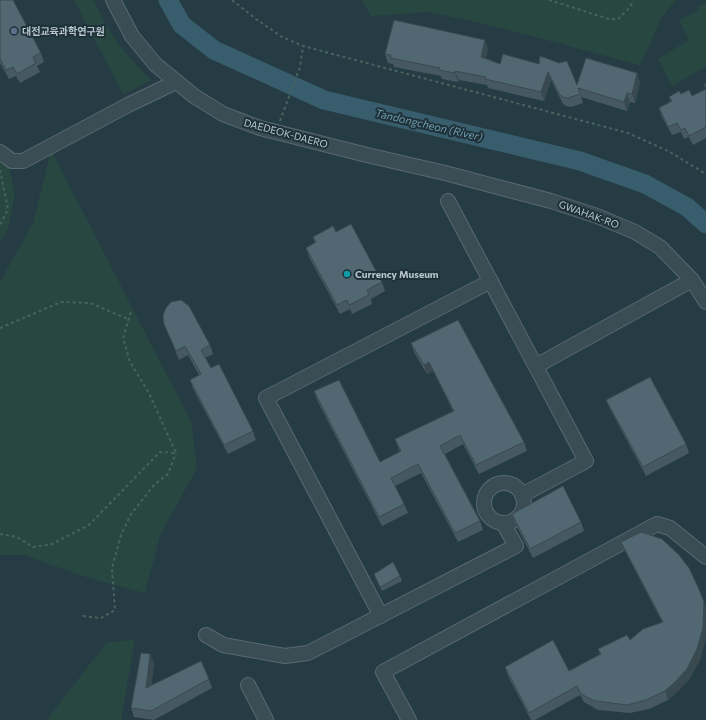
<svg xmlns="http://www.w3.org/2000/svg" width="706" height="720" viewBox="0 0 706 720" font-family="Commissioner,'Noto Sans KR',sans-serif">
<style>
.green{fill:#294741}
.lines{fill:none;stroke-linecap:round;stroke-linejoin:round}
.river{stroke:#385d6c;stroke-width:19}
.minor-casing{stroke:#596971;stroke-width:16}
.path{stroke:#48635e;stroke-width:2;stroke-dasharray:3 3;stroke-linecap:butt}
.minor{stroke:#3a4c54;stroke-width:14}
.wall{fill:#465962}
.shaded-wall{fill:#394950}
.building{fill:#516872;stroke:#394950}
.service-dot{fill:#5c6f8a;stroke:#1f3139;stroke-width:1.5}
.culture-dot{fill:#0f9aa8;stroke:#1f3139;stroke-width:1.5}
.labels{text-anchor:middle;stroke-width:4;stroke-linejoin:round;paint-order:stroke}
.poi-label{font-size:10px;font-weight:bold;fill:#b8c6cd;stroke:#1f3139;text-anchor:start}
.street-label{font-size:10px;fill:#b8c6cd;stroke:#1f3139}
.water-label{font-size:11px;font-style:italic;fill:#6f9cae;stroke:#1f3139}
</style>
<rect width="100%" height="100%" fill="#263c44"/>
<g class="green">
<path d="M 74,0 L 94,0 C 106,31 127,57 151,80 L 123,94 Z"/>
<polygon points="362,0 676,0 662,17 640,65 505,29 430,12 371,16"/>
<polygon points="706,2 706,66 672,86 658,59 689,40 679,20 699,10 698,7"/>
<polygon points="51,150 191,422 197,468 160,535 145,593 89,578 23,555 0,555 0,282 33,223"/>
<polygon points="0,157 9,167 15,195 7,232 0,241"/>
<polygon points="135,639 121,720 45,720 48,719 106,643"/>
</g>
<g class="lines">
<polyline class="river" points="168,0 182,25 214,50 324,100 580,161 645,184 687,207 706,224"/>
<g class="minor-casing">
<g id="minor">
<polyline points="113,0 132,36 155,64 194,96 223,114 260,128 367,155 445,173 551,201 597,216 635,232 660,247 692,280 706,302"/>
<polyline points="0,152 12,161 23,161 128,105 176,82"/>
<polyline points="448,201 586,461 522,495"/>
<polyline points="536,366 692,280"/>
<circle cx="504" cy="503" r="20"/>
<polyline points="381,616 266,398 491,281"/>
<polyline points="206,635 223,645 285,656 308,653 516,546 503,523"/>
<polyline points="248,685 266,720"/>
<polyline points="409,720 383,672 657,524 670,528 706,557"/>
</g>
</g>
<g class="path">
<polyline points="232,0 256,19 282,37 303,46 628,133 668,151 706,174"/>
<polyline points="549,0 609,19 618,19 630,7 633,0"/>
<polyline points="280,121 300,67 303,46"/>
<polyline points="0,170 8,209 0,225"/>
<polyline points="0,328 61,302 90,303 128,319"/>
<polyline points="0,534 17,537 33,547 52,544 89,525 160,452 176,453 149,393 130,362 123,338 131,311"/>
<polyline points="83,616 101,618 115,610 112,568 121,535 131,514 155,484 168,474 176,453"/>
</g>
<use href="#minor" class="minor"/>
</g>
<g class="wall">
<polygon points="0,0 41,53 44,62 37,66 40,72 20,83 16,76 9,79 0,63"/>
<polygon points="488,49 486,58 500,64 503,54 577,85 640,82 635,103 630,102 627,111 581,97 583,103 571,107 566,106 563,104 551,80 544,101 488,88 487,85 459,80 458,82 442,79 441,76 394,67 393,64 388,63 385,54"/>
<polygon points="706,83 706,138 693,145 689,137 684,139 681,132 672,135 662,117 659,108 671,101 669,97 681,94 692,96 706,89"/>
<polygon points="336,232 382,282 385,291 371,299 372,304 352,314 350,309 340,314 309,257 306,248 315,243 313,237"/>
<polygon points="164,324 210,345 213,354 205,358 211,368 253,431 256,440 228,454 193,389 190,380 199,375 188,355 179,360"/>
<polygon points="411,343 524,442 527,451 479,474 463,444 445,454 480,521 483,530 458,542 421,473 395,486 404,504 408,513 382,526 317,400 314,391 380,462 400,452 395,439 453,411 433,371 427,374 414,352"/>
<polygon points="606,400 686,444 689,453 646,476 610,409"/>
<polygon points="512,514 581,522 584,531 533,558 515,523"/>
<polygon points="621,542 701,658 690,678 678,691 668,700 649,709 630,713 598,710 584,702 580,695 535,720 531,720 508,676 505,667 569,671 600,654 598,649 630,640 662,622 625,551"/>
<polygon points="374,574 400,576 402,581 382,591"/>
<polygon points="154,663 151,686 209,679 212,688 154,720 134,717 131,708"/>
</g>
<g class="shaded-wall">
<polygon points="485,40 488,49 485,66 481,57"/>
<polygon points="455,71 459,80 458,82 455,73"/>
<polygon points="548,72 551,80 544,101 541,92"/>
<polygon points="637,73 640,82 635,103 632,94"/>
<polygon points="627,93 630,102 627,111 624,102"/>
<polygon points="429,362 433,371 427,374 424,365"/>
<polygon points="704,602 706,609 706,637 701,658 690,678 678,691 668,700 665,691"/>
<polygon points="150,654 154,663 150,697 146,688"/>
</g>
<g class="building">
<polygon points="0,0 13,0 41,53 33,57 36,63 17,74 13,67 6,70 0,59"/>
<polygon points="394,20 485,40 481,57 500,64 503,54 539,64 540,56 559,63 567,61 577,85 586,58 637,73 632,94 627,93 624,102 578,88 580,94 568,98 563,97 560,95 548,72 541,92 485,79 486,77 455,71 455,73 439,70 440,68 391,58 391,55 385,54"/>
<polygon points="706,83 706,127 689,136 685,128 681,130 677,123 668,127 659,108 672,101 669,97 679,91 681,94 689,90 692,96 706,89 704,84"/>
<polygon points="351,224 382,282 367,290 369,295 349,305 347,300 337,305 306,248 316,242 313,237 333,226 336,232"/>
<polygon points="181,300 189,306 210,345 201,350 211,368 219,364 253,431 224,445 190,380 201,374 185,346 176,351 164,324 163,315 166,308 171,302"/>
<polygon points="458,320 524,442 476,465 460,435 440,446 480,521 455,533 418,464 391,478 404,504 379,517 314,391 339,380 380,462 401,451 395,439 454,411 429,362 424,365 411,343"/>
<polygon points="650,377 686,444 643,467 606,400"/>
<polygon points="563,486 581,522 530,549 512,514"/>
<polygon points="641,532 662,539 679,555 689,568 698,587 704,602 703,628 697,649 687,669 675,682 665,691 646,700 627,705 595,701 581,694 577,686 529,713 505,667 553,640 569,671 601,654 598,649 627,635 630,640 643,629 663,622 621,542"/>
<polygon points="393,562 400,576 380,587 374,574"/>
<polygon points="141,653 150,654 146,688 201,661 209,679 151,711 131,708"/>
</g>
<circle class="service-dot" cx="14" cy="31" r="4"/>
<circle class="culture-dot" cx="347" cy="274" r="4"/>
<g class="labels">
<g class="poi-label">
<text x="22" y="35">대전교육과학연구원</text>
<text x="355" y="278">Currency Museum</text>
</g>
<g class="street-label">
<text transform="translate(286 133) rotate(15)" y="4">DAEDEOK-DAERO</text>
<text transform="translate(589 214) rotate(20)" y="4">GWAHAK-RO</text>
</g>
<g class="water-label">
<text transform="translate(429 125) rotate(13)" y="4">Tandongcheon (River)</text>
</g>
</g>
</svg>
